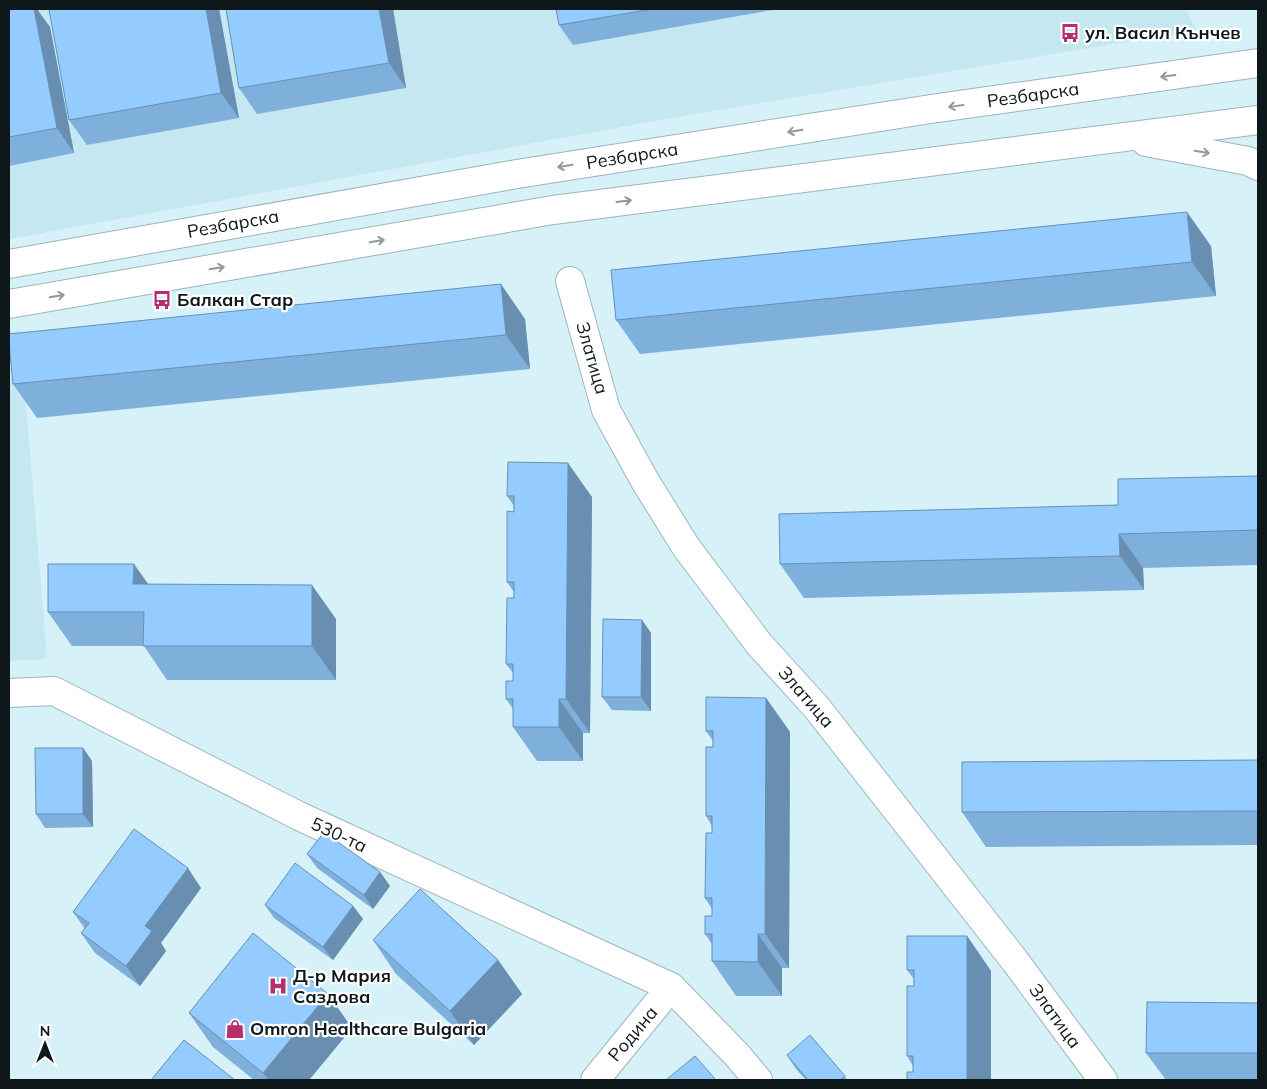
<svg xmlns="http://www.w3.org/2000/svg" width="1267" height="1089" viewBox="0 0 1267 1089" font-family="Mulish,sans-serif">
<style>
.built{fill:#c4e7f2}
.lines{fill:none;stroke-linecap:round;stroke-linejoin:round}
.minor-casing{stroke:#9db5bd;stroke-width:30}
.tertiary-casing{stroke:#9db5bd;stroke-width:30}
.minor{stroke:#fff;stroke-width:28}
.tertiary{stroke:#fff;stroke-width:28}
.wall{fill:#7fafdb}
.shaded-wall{fill:#688fb2}
.building{fill:#94ccff;stroke:#688fb2}
.oneway{stroke:#939798}
.labels{text-anchor:middle;stroke-width:4.5;stroke-linejoin:round;paint-order:stroke}
.poi-label{font-size:18px;font-weight:bold;fill:#0e171a;stroke:#fff;text-anchor:start}
.street-label{font-size:18px;fill:#0e171a;stroke:#fff}
</style>
<rect width="100%" height="100%" fill="#d7f1f9"/>
<g class="built">
<polygon points="9,9 1186,9 1196,30 666,119 9,239"/>
<polygon points="20,330 47,659 9,661 9,332"/>
</g>
<g class="lines">
<g class="minor-casing">
<g id="minor">
<polyline points="570,281 606,410 645,481 686,547 759,644 817,708 1015,961 1103,1080"/>
<polyline points="9,693 54,691 299,816 671,987 737,1055 758,1080"/>
<polyline points="595,1080 671,987"/>
</g>
</g>
<g class="tertiary-casing">
<g id="tertiary">
<polyline points="1146,142 1248,161 1258,166"/>
<polyline points="9,264 517,174 931,109 1258,63"/>
<polyline points="9,304 553,210 1258,120"/>
</g>
</g>
<use href="#minor" class="minor"/>
<use href="#tertiary" class="tertiary"/>
</g>
<g class="wall">
<polygon points="9,9 50,27 74,153 9,166"/>
<polygon points="219,9 239,118 87,145 69,120"/>
<polygon points="393,9 406,88 257,114 239,88"/>
<polygon points="556,9 778,9 573,45 559,25"/>
<polygon points="1211,246 1216,296 640,354 616,320"/>
<polygon points="525,319 530,369 37,418 13,384"/>
<polygon points="1258,476 1258,565 1143,568 1144,590 804,598 780,564 1118,505"/>
<polygon points="507,496 592,497 590,733 583,733 583,761 537,761 513,727 513,709 506,699 513,681 513,673 506,664 514,592 507,582 514,506"/>
<polygon points="148,584 336,619 336,680 167,680 144,646 72,646 48,612"/>
<polygon points="642,620 651,633 651,711 612,710 602,697"/>
<polygon points="766,698 790,732 789,968 782,968 782,996 736,996 712,961 712,944 705,934 712,916 712,909 705,898 712,833 712,826 706,816 713,741 706,731"/>
<polygon points="83,748 92,761 93,827 45,828 36,814"/>
<polygon points="1258,760 1258,845 986,847 962,812"/>
<polygon points="307,854 380,872 390,886 373,909 317,868"/>
<polygon points="201,888 161,943 166,951 140,986 95,953 81,933 85,929 73,912"/>
<polygon points="265,905 353,906 363,919 333,960 274,918"/>
<polygon points="967,936 991,971 913,1072 913,1066 907,1056 914,979 907,970"/>
<polygon points="373,940 498,960 522,994 474,1045 396,974"/>
<polygon points="328,994 352,1028 309,1080 254,1080 213,1047 189,1013"/>
<polygon points="1258,1003 1258,1080 1166,1080 1146,1053"/>
<polygon points="787,1055 845,1076 847,1080 806,1080 796,1069"/>
</g>
<g class="shaded-wall">
<polygon points="34,9 37,9 50,27 74,153 57,128"/>
<polygon points="206,9 219,9 239,118 221,93"/>
<polygon points="379,9 393,9 406,88 389,63"/>
<polygon points="1187,212 1211,246 1216,296 1192,262"/>
<polygon points="501,284 525,319 530,369 506,335"/>
<polygon points="568,463 592,497 590,733 566,699"/>
<polygon points="1119,534 1143,568 1144,590 1120,556"/>
<polygon points="134,564 158,598 133,584"/>
<polygon points="312,585 336,619 336,680 312,646"/>
<polygon points="642,620 651,633 651,711 641,697"/>
<polygon points="766,698 790,732 789,968 765,934"/>
<polygon points="559,699 583,733 583,761 559,727"/>
<polygon points="83,748 92,761 93,827 83,814"/>
<polygon points="188,868 201,888 161,943 166,951 140,986 126,966 145,926"/>
<polygon points="380,872 390,886 373,909 364,895"/>
<polygon points="353,906 363,919 333,960 323,947"/>
<polygon points="758,934 782,968 782,996 758,962"/>
<polygon points="967,936 991,971 991,1080 967,1080"/>
<polygon points="498,960 522,994 474,1045 450,1011"/>
<polygon points="328,994 352,1028 309,1080 269,1080 263,1073"/>
</g>
<g class="building">
<polygon points="9,9 34,9 57,128 9,137"/>
<polygon points="49,9 206,9 221,93 69,120"/>
<polygon points="226,9 379,9 389,63 239,88"/>
<polygon points="556,9 653,9 559,25"/>
<polygon points="1187,212 1192,262 616,320 611,270"/>
<polygon points="501,284 506,335 13,384 9,343 9,334"/>
<polygon points="508,462 568,463 566,699 559,699 559,727 513,727 513,699 506,699 506,681 513,681 513,664 506,664 507,598 514,598 514,582 507,582 507,511 514,512 514,496 507,496"/>
<polygon points="1258,476 1258,530 1119,534 1120,556 780,564 779,514 1118,505 1118,479"/>
<polygon points="48,564 134,564 133,584 312,585 312,646 143,646 144,612 48,612"/>
<polygon points="603,619 642,620 641,697 602,697"/>
<polygon points="706,697 766,698 765,934 758,934 758,962 712,961 712,934 705,934 705,916 712,916 712,898 705,898 706,833 712,833 712,816 706,816 706,747 713,747 713,731 706,731"/>
<polygon points="35,748 83,748 83,814 36,814"/>
<polygon points="1258,760 1258,811 962,812 962,762"/>
<polygon points="134,829 188,868 145,926 152,931 126,966 81,933 89,923 73,912"/>
<polygon points="324,832 380,872 364,895 307,854"/>
<polygon points="295,863 353,906 323,947 265,905"/>
<polygon points="420,889 498,960 450,1011 373,940"/>
<polygon points="253,933 328,994 263,1073 189,1013"/>
<polygon points="907,936 967,936 967,1080 907,1080 907,1072 913,1072 913,1056 907,1056 907,986 914,986 914,970 907,970"/>
<polygon points="1147,1002 1258,1003 1258,1053 1146,1053"/>
<polygon points="810,1035 845,1076 840,1080 808,1080 787,1055"/>
<polygon points="184,1040 235,1080 151,1080"/>
<polygon points="695,1056 716,1080 666,1080"/>
</g>
<defs><path id="oneway-shaft" d="M-6 0H5M1.5-3L5.5 0L1.5 3" fill="none" stroke-width="1.6" stroke-linecap="round" stroke-linejoin="round" transform="scale(1.25)"/></defs>
<g class="oneway">
<use href="#oneway-shaft" transform="translate(1168 76) rotate(172)"/>
<use href="#oneway-shaft" transform="translate(956 106) rotate(172)"/>
<use href="#oneway-shaft" transform="translate(795 131) rotate(171)"/>
<use href="#oneway-shaft" transform="translate(1202 152) rotate(10)"/>
<use href="#oneway-shaft" transform="translate(565 166) rotate(171)"/>
<use href="#oneway-shaft" transform="translate(624 201) rotate(-7)"/>
<use href="#oneway-shaft" transform="translate(377 241) rotate(-10)"/>
<use href="#oneway-shaft" transform="translate(217 268) rotate(-10)"/>
<use href="#oneway-shaft" transform="translate(57 296) rotate(-10)"/>
</g>
<defs>
<g id="bus-bare" transform="scale(1.5)"><path d="M-5-6H5V4H4V6H2V4H-2V6H-4V4H-5ZM-3.5-4V0h7V-4ZM-3.5 1.2v1.5H-2V1.2ZM2 1.2v1.5H3.5V1.2Z" fill="#b82e6c" stroke="#fff" stroke-width="2.5" paint-order="stroke"/></g>
<g id="hospital-bare" transform="scale(1.5)"><path d="M-5-5h3v3.5h4V-5h3V5h-3V1.5h-4V5h-3Z" fill="#b82e6c" stroke="#fff" stroke-width="2.5" paint-order="stroke"/></g>
<g id="shop-bare" transform="scale(1.5)"><path d="M-5-2.5h2.3a2.7 3.5 0 0 1 5.4 0H5L5.5 6h-11ZM-1.5-2.5h3a1.5 2.3 0 0 0-3 0Z" fill="#b82e6c" stroke="#fff" stroke-width="2.5" paint-order="stroke"/></g>
</defs>
<g fill-rule="evenodd">
<use href="#bus-bare" x="1070" y="33"/>
<use href="#bus-bare" x="162" y="300"/>
<use href="#hospital-bare" x="278" y="986"/>
<use href="#shop-bare" x="235" y="1029"/>
</g>
<g class="labels">
<g class="poi-label">
<text x="1085" y="39">ул. Васил Кънчев</text>
<text x="177" y="306">Балкан Стар</text>
<text x="293" y="982">Д-р Мария<tspan x="293" dy="21">Саздова</tspan></text>
<text x="250" y="1035">Omron Healthcare Bulgaria</text>
</g>
<g class="street-label">
<text transform="translate(1033 95) rotate(-8)" y="6">Резбарска</text>
<text transform="translate(632 156) rotate(-9)" y="6">Резбарска</text>
<text transform="translate(233 224) rotate(-10)" y="6">Резбарска</text>
<text transform="translate(592 358) rotate(74)" y="6">Златица</text>
<text transform="translate(806 697) rotate(49)" y="6">Златица</text>
<text transform="translate(339 835) rotate(25)" y="6">530-та</text>
<text transform="translate(1055 1016) rotate(54)" y="6">Златица</text>
<text transform="translate(633 1034) rotate(-50)" y="6">Родина</text>
</g>
</g>
<rect width="1267" height="1089" fill="none" stroke="#0e171a" stroke-width="20"/>
<g transform="translate(45 1044)" stroke="#ffffff" stroke-width="4" paint-order="stroke">
<path d="M0-4L9 19L0 12L-9 19Z" fill="#0e171a"/>
<text y="-8" font-size="14" font-weight="bold" text-anchor="middle" fill="#0e171a">N</text>
</g>
</svg>
